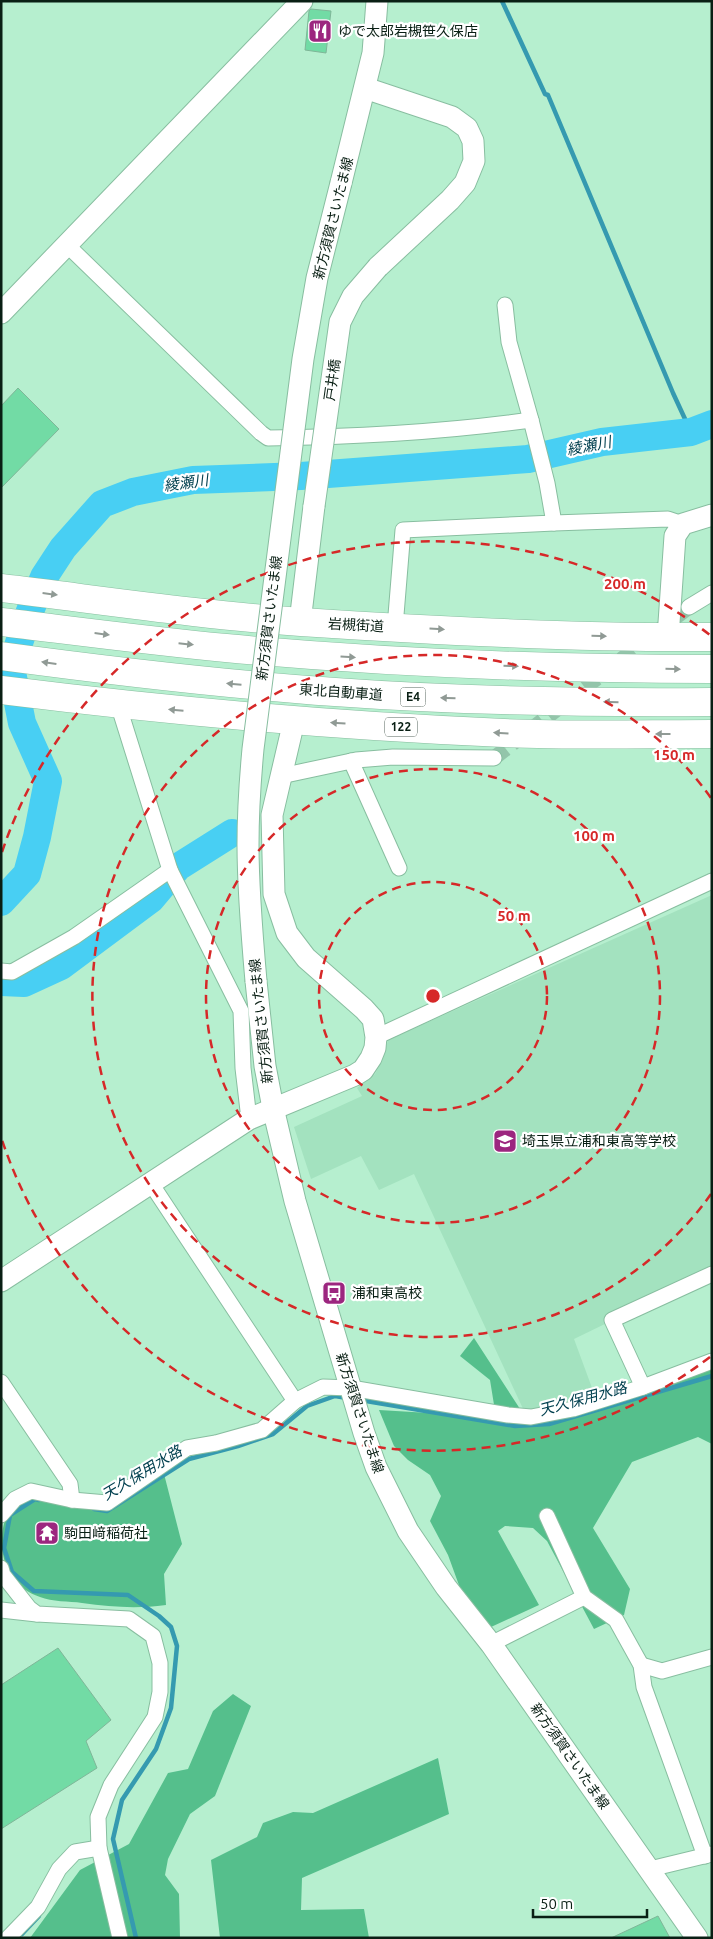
<svg xmlns="http://www.w3.org/2000/svg" width="713" height="1939" viewBox="0 0 713 1939" font-family="Ubuntu,'Noto Sans JP',sans-serif">
<style>
.built{fill:#a3e2bf}
.forest{fill:#55bf8c}
.lines{fill:none;stroke-linecap:round;stroke-linejoin:round}
.stream{stroke:#359ab0;stroke-width:4.5}
.river{stroke:#48cff3;stroke-width:28}
.building{fill:#72dba5;stroke:#7fb698}
.street-tunnel{stroke:#93c5aa;stroke-width:15;stroke-dasharray:15 8;stroke-linecap:butt}
.street-casing{stroke:#88bea0;stroke-width:17}
.secondary-casing{stroke:#88bea0;stroke-width:23}
.highway-casing{stroke:#88bea0;stroke-width:29}
.street{stroke:#fff;stroke-width:15}
.secondary{stroke:#fff;stroke-width:21}
.highway{stroke:#fff;stroke-width:28}
.secondary-bridge-casing{stroke:#88bea0;stroke-width:23;stroke-linecap:butt}
.secondary-bridge{stroke:#fff;stroke-width:21}
.oneway{fill:#909a95}
.ring{fill:none;stroke:#d62828;stroke-width:2.5;stroke-dasharray:9 6}
.labels{text-anchor:middle;stroke-width:4.5;stroke-linejoin:round;paint-order:stroke}
.shield{fill:#fff;stroke:#53625a;stroke-width:1}
.shield-label{font-size:12px;font-weight:bold;fill:#091f14}
.poi-label{font-size:14px;fill:#091f14;stroke:#fff;text-anchor:start}
.street-label{font-size:14px;fill:#091f14;stroke:#fff}
.water-label{font-size:15px;font-style:italic;fill:#034150;stroke:#fff}
.centre{fill:#d62828;stroke:#fff;stroke-width:2.5}
.ring-label{font-size:15px;text-anchor:middle;font-weight:bold;fill:#d62828;stroke:#fff;stroke-width:4.5;stroke-linejoin:round;paint-order:stroke}
</style>
<rect width="100%" height="100%" fill="#b6efcf"/>
<polygon class="built" points="712,895 712,1272 574,1339 595,1396 525,1413 414,1174 379,1190 361,1156 311,1179 294,1127 362,1096 357,1088 375,1074 382,1061 388,1040"/>
<g class="forest">
<polygon points="474,1338 522,1412 533,1422 712,1367 712,1444 698,1437 632,1462 593,1528 630,1589 624,1615 594,1629 547,1541 533,1528 505,1526 498,1531 539,1605 491,1627 464,1599 448,1555 430,1521 441,1496 430,1475 408,1460 394,1446 379,1410 496,1417 490,1380 460,1356"/>
<path d="M 163,1470 L 182,1544 L 164,1574 L 166,1605 C 136,1609 112,1607 82,1603 C 69,1601 52,1602 40,1597 C 16,1589 3,1569 2,1545 C 2,1518 6,1514 27,1497 L 107,1507 Z"/>
<polygon points="233,1694 251,1706 215,1796 190,1814 168,1859 165,1875 179,1894 180,1938 30,1938 80,1870 129,1844 168,1773 188,1769 213,1711"/>
<polygon points="438,1758 449,1814 302,1878 301,1910 364,1909 369,1938 220,1938 211,1860 257,1837 263,1823 293,1812 313,1813"/>
</g>
<g class="lines">
<g class="stream">
<polyline points="502,1 545,94 548,95 673,393 691,432"/>
<polyline points="360,1400 515,1426 549,1424 712,1376"/>
<polyline points="39,1500 35,1499 10,1515 4,1548 12,1572 34,1591 128,1595 159,1616 171,1627 177,1646 171,1708 156,1749 122,1800 113,1839 136,1938"/>
<polyline points="94,1509 107,1511 189,1459 238,1446 273,1434 307,1406 335,1396 347,1398"/>
<polyline points="22,1934 39,1916"/>
</g>
<g class="river">
<polyline points="1,902 27,874 37,837 48,781 22,723 11,667 28,616 44,577 63,548 102,504 133,492 193,480 301,476 528,459 602,442 691,432 712,424"/>
<polyline points="1,982 24,983 61,966 151,899 178,867 232,833"/>
</g>
</g>
<g class="building">
<polygon points="311,9 331,11 326,53 305,50 309,11"/>
<polygon points="18,388 59,429 1,488 1,406"/>
<polygon points="58,1648 111,1720 86,1741 97,1768 1,1829 1,1685"/>
<polygon points="658,1916 670,1938 611,1938"/>
</g>
<g class="lines">
<polyline class="street-tunnel" points="494,758 689,607"/>
<g class="street-casing">
<g id="street">
<path d="M 67,245 L 261,433 L 268,438 C 356,437 444,432 531,420 L 509,342 L 505,305"/>
<polyline points="554,523 668,519 683,524"/>
<polyline points="689,607 712,593"/>
<polyline points="395,627 403,530 554,523 547,483 531,420"/>
<polyline points="118,704 170,870 241,1011 243,1068 249,1119"/>
<polyline points="351,761 399,868"/>
<polyline points="281,776 356,760 393,757 494,758"/>
<polyline points="1,971 12,972 74,937 170,870"/>
<polyline points="376,1037 712,881"/>
<polyline points="150,1182 295,1401"/>
<polyline points="1,1382 70,1484 72,1500"/>
<polyline points="643,1387 612,1320 712,1274"/>
<polyline points="1,1515 15,1499 31,1491 72,1500 107,1503 187,1448 216,1443 262,1430 295,1401 323,1387 351,1388 508,1415 531,1417 573,1409 643,1387 712,1361"/>
<polyline points="547,1516 584,1597 616,1620 641,1665 644,1687 705,1856"/>
<polyline points="1,1568 3,1575 29,1608 37,1614 129,1619 153,1636 160,1663 160,1692 155,1717 111,1785 98,1817 99,1848 120,1938"/>
<polyline points="1,1610 37,1614"/>
<polyline points="491,1644 584,1597"/>
<polyline points="641,1665 662,1671 712,1657"/>
<polyline points="650,1869 712,1854"/>
<polyline points="8,1938 38,1907 59,1869 75,1852 99,1848"/>
</g>
</g>
<g class="secondary-casing">
<g id="secondary">
<polyline points="365,88 452,117 467,128 473,141 474,161 465,183 450,200 378,267"/>
<polyline points="341,183 373,53 377,1"/>
<polyline points="1,313 302,1"/>
<polyline points="300,622 314,506"/>
<polyline points="668,637 675,536 683,524 712,515"/>
<polyline points="256,981 265,1066 273,1108 295,1201 364,1433 376,1467 408,1531 446,1587 491,1644 697,1938"/>
<polyline points="1,1281 249,1119 355,1075 363,1070 371,1058 375,1048 376,1037 373,1019 364,1009 306,958 287,933 274,894 272,815 294,721"/>
</g>
</g>
<g class="highway-casing">
<g id="highway">
<path d="M 1,588 C 101,600 201,615 301,622 C 437,631 575,638 712,637"/>
<path d="M 1,622 C 76,631 151,641 226,648 C 387,663 550,669 712,669"/>
<path d="M 1,656 C 112,671 223,684 335,692 C 460,701 586,703 712,702"/>
<path d="M 1,690 C 168,711 336,726 504,733 C 573,736 643,734 712,734"/>
</g>
</g>
<use href="#street" class="street"/>
<use href="#secondary" class="secondary"/>
<use href="#highway" class="highway"/>
<g class="secondary-bridge-casing">
<g id="secondary-bridge">
<polyline points="314,506 340,322 353,296 378,267"/>
<path d="M 256,981 C 252,936 248,891 248,845 C 248,813 250,781 253,749 L 303,359 L 317,278 L 341,183"/>
</g>
</g>
<use href="#secondary-bridge" class="secondary-bridge"/>
</g>
<defs><path id="oneway-solid" d="M-6-.8H1V-3.2L6.5 0L1 3.2V.8H-6Z" transform="scale(1.25)"/></defs>
<g class="oneway">
<use href="#oneway-solid" transform="translate(50 594) rotate(7)"/>
<use href="#oneway-solid" transform="translate(437 629) rotate(3)"/>
<use href="#oneway-solid" transform="translate(102 634) rotate(7)"/>
<use href="#oneway-solid" transform="translate(599 636) rotate(2)"/>
<use href="#oneway-solid" transform="translate(186 644) rotate(6)"/>
<use href="#oneway-solid" transform="translate(348 657) rotate(4)"/>
<use href="#oneway-solid" transform="translate(49 663) rotate(-172)"/>
<use href="#oneway-solid" transform="translate(511 666) rotate(2)"/>
<use href="#oneway-solid" transform="translate(673 669) rotate(1)"/>
<use href="#oneway-solid" transform="translate(234 684) rotate(-175)"/>
<use href="#oneway-solid" transform="translate(448 698) rotate(-178)"/>
<use href="#oneway-solid" transform="translate(611 702) rotate(-179)"/>
<use href="#oneway-solid" transform="translate(176 710) rotate(-175)"/>
<use href="#oneway-solid" transform="translate(338 723) rotate(-177)"/>
<use href="#oneway-solid" transform="translate(501 733) rotate(-177)"/>
<use href="#oneway-solid" transform="translate(663 734) rotate(-180)"/>
</g>
<g class="ring">
<circle cx="433" cy="996" r="114"/>
<circle cx="433" cy="996" r="227"/>
<path d="M711 1194A341 341 0 1 1 711 798"/>
<path d="M710 1357A455 455 0 0 1 2 1140M2 852A455 455 0 0 1 710 635"/>
</g>
<defs>
<g id="restaurant-square" transform="scale(1.25)"><rect x="-9" y="-9" width="18" height="18" rx="4" fill="#9c267f" stroke="#fff"/><path d="M-5-6h1v4h1v-4h1v4h1v-4h1v5L-1.5 .5V6h-2V.5L-5-1ZM5-6V6H3V1.5H1.5Q1.5-4 5-6Z" fill="#fff"/></g>
<g id="school-square" transform="scale(1.25)"><rect x="-9" y="-9" width="18" height="18" rx="4" fill="#9c267f" stroke="#fff"/><path d="M0-5L7-2L0 1L-7-2ZM-4 1L0 2.5L4 1V4Q0 6-4 4Z" fill="#fff"/></g>
<g id="bus-square" transform="scale(1.25)"><rect x="-9" y="-9" width="18" height="18" rx="4" fill="#9c267f" stroke="#fff"/><path d="M-5-6H5V4H4V6H2V4H-2V6H-4V4H-5ZM-3.5-4V0h7V-4ZM-3.5 1.2v1.5H-2V1.2ZM2 1.2v1.5H3.5V1.2Z" fill="#fff"/></g>
<g id="temple-square" transform="scale(1.25)"><rect x="-9" y="-9" width="18" height="18" rx="4" fill="#9c267f" stroke="#fff"/><path d="M0-6L5-2H3V0L6.5 2.5H4V6H1.5V3h-3V6H-4V2.5H-6.5L-3 0V-2H-5Z" fill="#fff"/></g>
</defs>
<g fill-rule="evenodd">
<use href="#restaurant-square" x="320" y="31"/>
<use href="#school-square" x="505" y="1141"/>
<use href="#bus-square" x="334" y="1293"/>
<use href="#temple-square" x="47" y="1533"/>
</g>
<g class="labels">
<g class="shield">
<rect x="400.5" y="687.5" width="25" height="19" rx="4"/>
<rect x="385" y="717.5" width="32" height="19" rx="4"/>
</g>
<g class="shield-label">
<text x="413" y="701">E4</text>
<text x="401" y="731">122</text>
</g>
<g class="poi-label">
<text x="338" y="36">ゆで太郎岩槻笹久保店</text>
<text x="522" y="1146">埼玉県立浦和東高等学校</text>
<text x="352" y="1298">浦和東高校</text>
<text x="64" y="1538">駒田﨑稲荷社</text>
</g>
<g class="street-label">
<text transform="translate(333 218) rotate(-76)" y="5">新方須賀さいたま線</text>
<text transform="translate(332 380) rotate(-82)" y="5">戸井橋</text>
<text transform="translate(269 618) rotate(-83)" y="5">新方須賀さいたま線</text>
<text transform="translate(356 625) rotate(3)" y="5">岩槻街道</text>
<text transform="translate(341 692) rotate(4)" y="5">東北自動車道</text>
<text transform="translate(261 1021) rotate(-96)" y="5">新方須賀さいたま線</text>
<text transform="translate(360 1413) rotate(72)" y="5">新方須賀さいたま線</text>
<text transform="translate(570 1756) rotate(55)" y="5">新方須賀さいたま線</text>
</g>
<g class="water-label">
<text transform="translate(589 446) rotate(-11)" y="5">綾瀬川</text>
<text transform="translate(186 483) rotate(-8)" y="5">綾瀬川</text>
<text transform="translate(583 1399) rotate(-15)" y="5">天久保用水路</text>
<text transform="translate(142 1473) rotate(-31)" y="5">天久保用水路</text>
</g>
</g>
<circle cx="433" cy="996" r="8" class="centre"/>
<g class="ring-label">
<text x="625" y="589">200 m</text>
<text x="674" y="760">150 m</text>
<text x="594" y="841">100 m</text>
<text x="514" y="921">50 m</text>
</g>
<rect width="713" height="1939" fill="none" stroke="#091f14" stroke-width="5"/>
<path d="M533 1909v8h114v-8" fill="none" stroke="#091f14" stroke-width="2.5"/>
<text x="540" y="1909" font-size="15" fill="#091f14" stroke="#ffffff" stroke-width="4" paint-order="stroke">50 m</text>
</svg>
